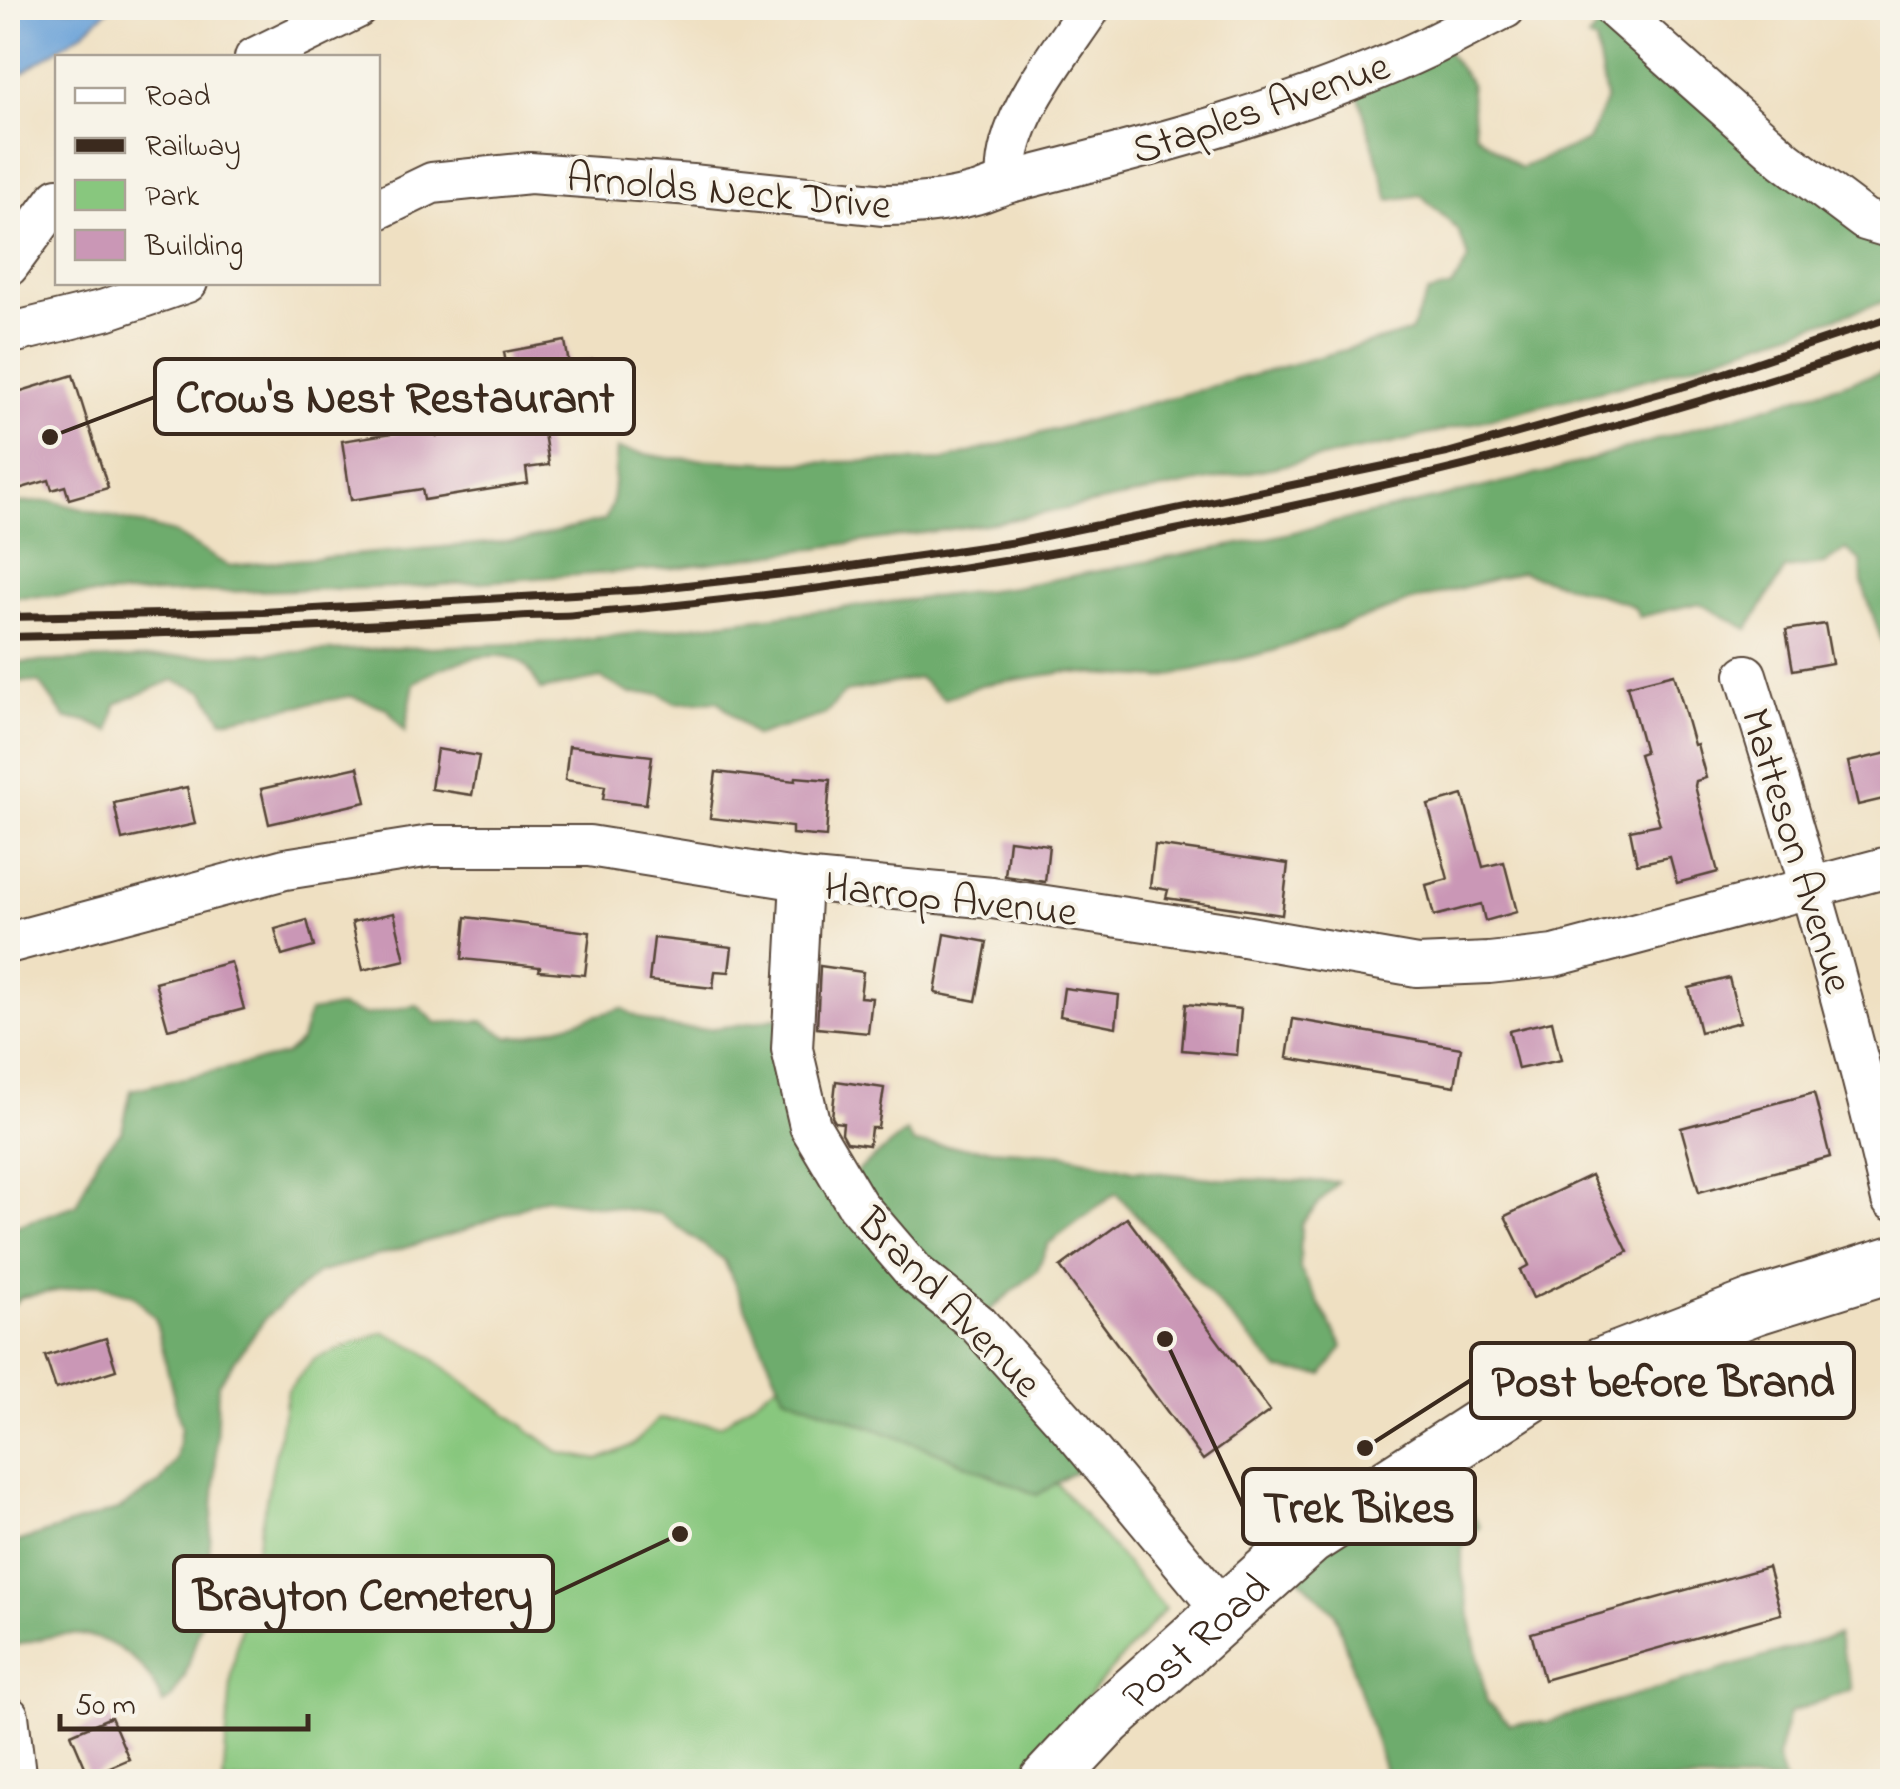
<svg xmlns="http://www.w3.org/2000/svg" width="1900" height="1789" viewBox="0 0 1900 1789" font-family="'Indie Flower',sans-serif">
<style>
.green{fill:#88c77e;stroke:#62784e;stroke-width:2.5}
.forest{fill:#6eac6d;stroke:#546b46;stroke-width:2.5}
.water{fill:#69a1d8;stroke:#52667b;stroke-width:2.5}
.building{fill:#ca97b6}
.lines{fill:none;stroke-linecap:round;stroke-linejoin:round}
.minor-casing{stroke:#564537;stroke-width:44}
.primary-casing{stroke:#564537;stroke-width:59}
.minor{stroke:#fff;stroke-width:40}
.primary{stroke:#fff;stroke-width:55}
.rail{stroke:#3b2a1e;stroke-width:8}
.labels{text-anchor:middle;stroke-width:8;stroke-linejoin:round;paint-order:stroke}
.street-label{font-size:42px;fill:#3b2a1e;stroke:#f7f3e8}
.leader{fill:none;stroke:#3b2a1e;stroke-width:4}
.callout-dot{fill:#3b2a1e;stroke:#f7f3e8;stroke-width:4}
.callout{fill:#f7f3e8;stroke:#3b2a1e;stroke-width:4}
.callout-label{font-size:45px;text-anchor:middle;font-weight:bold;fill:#3b2a1e}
</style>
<rect width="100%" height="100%" fill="#f7f3e8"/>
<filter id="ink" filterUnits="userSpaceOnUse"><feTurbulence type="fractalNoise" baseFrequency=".01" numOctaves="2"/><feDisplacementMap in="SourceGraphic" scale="20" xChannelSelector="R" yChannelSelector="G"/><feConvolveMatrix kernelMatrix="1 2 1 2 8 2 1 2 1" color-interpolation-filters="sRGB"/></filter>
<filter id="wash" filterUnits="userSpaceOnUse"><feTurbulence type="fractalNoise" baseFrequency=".0048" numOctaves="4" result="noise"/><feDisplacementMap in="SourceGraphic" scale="40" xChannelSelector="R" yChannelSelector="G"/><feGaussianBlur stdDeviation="2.25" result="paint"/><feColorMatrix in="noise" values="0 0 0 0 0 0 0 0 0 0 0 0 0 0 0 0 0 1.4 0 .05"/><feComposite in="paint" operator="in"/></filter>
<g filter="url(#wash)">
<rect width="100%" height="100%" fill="#efe0c2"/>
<polygon class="green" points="896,1296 1165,1609 1013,1781 223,1782 232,1671 288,1390 314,1359 384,1332 420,1349 560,1453 599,1460 633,1445 658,1419 721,1425"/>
<g class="forest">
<polygon points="1613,10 1892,228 1892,299 1654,377 1395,443 1000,522 674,568 413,587 8,597 8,504 52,501 174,533 228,566 524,540 605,520 612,504 617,449 668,458 786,463 944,460 1410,332 1428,293 1452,287 1469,258 1458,230 1421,195 1389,200 1353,77 1436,37 1470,82 1475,133 1520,168 1588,141 1606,99 1596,42 1588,38"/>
<path d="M 1892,369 L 1892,693 L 1883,696 L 1889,662 L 1862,583 L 1861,561 L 1846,549 L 1824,564 L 1785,569 L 1748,629 L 1699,603 L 1639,617 L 1635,608 L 1624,602 L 1521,572 L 1409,602 L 1273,651 L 1160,678 L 1066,672 L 981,685 L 944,699 L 919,678 L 846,692 L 824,715 L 755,736 L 718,701 L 675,703 L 660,694 L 629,693 L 601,678 L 541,690 C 536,682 530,669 522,663 C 495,644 438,667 414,683 L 405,732 L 387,708 L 350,696 L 223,720 L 204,691 L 173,680 L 116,704 L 110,732 L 87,721 L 66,719 L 40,683 L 8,680 L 8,663 L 562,642 L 1014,587 L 1256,541 L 1556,470 Z"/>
<path d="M 417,1005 L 436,1023 L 482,1021 L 508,1037 L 527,1036 L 622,1008 C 674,1042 728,1027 786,1016 L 844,1182 L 906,1132 L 914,1144 L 1065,1154 L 1133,1170 L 1221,1179 L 1338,1182 L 1301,1224 L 1300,1269 L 1343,1347 L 1323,1375 L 1279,1370 L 1116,1193 L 1048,1244 L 1037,1271 L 977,1321 L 1091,1462 L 1037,1495 L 937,1452 L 784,1395 L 724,1260 L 660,1214 L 545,1198 L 459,1232 L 318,1273 L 266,1317 L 218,1384 L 215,1484 L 204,1613 L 185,1676 L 171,1699 L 163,1704 C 148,1662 108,1630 61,1635 C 43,1637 25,1643 8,1647 L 8,1545 L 117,1510 L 160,1483 L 176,1460 L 181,1427 L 155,1318 L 133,1295 L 97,1284 L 21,1297 L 8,1309 L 8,1229 L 76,1205 L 98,1156 L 122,1131 L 131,1090 L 285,1055 L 301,1041 L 309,1012 L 339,1007 L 365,1015 Z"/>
<polygon points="1439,1459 1480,1526 1462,1549 1462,1573 1487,1702 1510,1724 1548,1722 1837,1635 1853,1689 1789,1713 1777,1758 1784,1781 1388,1781 1335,1613 1281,1560"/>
</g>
<polygon class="water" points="8,8 110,8 85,31 8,82"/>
<g id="blocks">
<g class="building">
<polygon points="565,341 569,364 592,360 598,391 539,401 549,465 526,468 528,483 424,500 422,489 351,500 342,441 436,426 437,436 516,423 504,352"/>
<polygon points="73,375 108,488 69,499 65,486 52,490 49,480 8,492 8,395"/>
<polygon points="1825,624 1832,663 1793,670 1786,630"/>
<polygon points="1674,674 1694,745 1697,744 1706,778 1696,781 1695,786 1718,872 1677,883 1670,857 1637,864 1630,830 1660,824 1639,754 1645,752 1627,686"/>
<polygon points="569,746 652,756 646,804 603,799 605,786 565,780"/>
<polygon points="437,749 479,756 472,795 431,789"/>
<polygon points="1892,752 1892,797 1858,805 1848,762"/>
<polygon points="358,767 366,802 269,824 261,789"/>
<polygon points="716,772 795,781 796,777 830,780 826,837 792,834 792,827 710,818"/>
<polygon points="187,787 195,824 122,840 114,803"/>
<polygon points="1463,795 1483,867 1504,862 1517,912 1485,921 1481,904 1434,916 1426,885 1448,879 1428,805"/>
<polygon points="1009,840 1049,845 1045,882 1005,876"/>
<polygon points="1155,845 1288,864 1282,915 1166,898 1168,890 1150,887"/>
<polygon points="394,913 405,960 363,970 352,922"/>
<polygon points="466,917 590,932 585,975 539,971 540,967 462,959"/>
<polygon points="307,920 314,947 282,956 275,929"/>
<polygon points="945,934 987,942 976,1001 935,993"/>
<polygon points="654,938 732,947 729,972 715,971 713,988 649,981"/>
<polygon points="231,962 244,1009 168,1029 155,982"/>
<polygon points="820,966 863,972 860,997 872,998 868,1033 817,1028"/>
<polygon points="1729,978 1740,1022 1700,1032 1689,988"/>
<polygon points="1064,988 1119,995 1116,1027 1060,1016"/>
<polygon points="1186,1004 1241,1009 1237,1055 1182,1050"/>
<polygon points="1293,1019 1461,1048 1455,1086 1287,1058"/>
<polygon points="1552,1021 1561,1060 1518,1069 1509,1031"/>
<polygon points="836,1081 884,1088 878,1128 871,1128 869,1145 847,1142 842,1133 843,1123 835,1122 832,1117"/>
<polygon points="1814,1093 1830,1157 1699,1192 1681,1128"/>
<polygon points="1591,1175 1628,1252 1533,1298 1520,1270 1529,1265 1505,1216"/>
<polygon points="1127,1218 1270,1411 1203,1460 1060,1267"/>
<polygon points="106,1338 116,1370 56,1389 45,1356"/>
<polygon points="1768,1567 1781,1614 1544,1680 1531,1633"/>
<polygon points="111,1717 129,1759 89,1776 71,1734"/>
</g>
</g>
</g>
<g filter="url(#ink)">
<use href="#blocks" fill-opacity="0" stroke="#564537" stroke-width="2.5"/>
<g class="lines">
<g class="minor-casing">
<g id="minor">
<polyline points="1614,8 1785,160 1865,220 1892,228"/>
<polyline points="255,58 357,8"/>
<path d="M 1007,182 C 1001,124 1059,55 1090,8"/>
<path d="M 378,209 L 432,183 L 530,173 L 692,185 L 884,205 C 914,205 946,202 975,194 C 987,191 998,185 1010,182 C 1152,146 1298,109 1430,46 C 1455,34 1480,20 1505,8"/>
<polyline points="8,266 58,198"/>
<polyline points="8,334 105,310 187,282"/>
<path d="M 1746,675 C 1801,850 1851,1021 1892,1200"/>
<polyline points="801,880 792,1049 810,1126 857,1205 916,1274 977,1323 1067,1423 1224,1612"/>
<polyline points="8,943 285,869 431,846 589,846 801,880 992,898 1226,933 1417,966 1489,963 1554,956 1892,866"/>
<polyline points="8,1716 16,1782"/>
</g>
</g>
<g class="primary-casing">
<g id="primary">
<path id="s1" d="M 1047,1782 L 1106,1719 L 1308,1538 L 1536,1391 L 1754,1307 L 1892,1264"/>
</g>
</g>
<use href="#minor" class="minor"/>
<use href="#primary" class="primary"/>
<g class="rail">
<polyline points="8,617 263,612 642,590 830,569 1016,542 1447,453 1689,385 1892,317"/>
<path d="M 8,637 C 181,634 354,627 527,616 C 543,615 559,617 575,615 C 1024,575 1466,484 1892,340"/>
</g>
</g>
</g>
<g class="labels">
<g class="street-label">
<text transform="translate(1260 106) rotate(-19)" y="15">Staples Avenue</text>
<text transform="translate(729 189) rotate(5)" y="15">Arnolds Neck Drive</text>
<text transform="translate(1799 850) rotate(73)" y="15">Matteson Avenue</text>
<text transform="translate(951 897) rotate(6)" y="15">Harrop Avenue</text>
<text transform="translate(951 1301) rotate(46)" y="15">Brand Avenue</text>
<text dy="15" stroke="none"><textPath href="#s1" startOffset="205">Post Road</textPath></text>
</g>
</g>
<path class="leader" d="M50 437L155 397M1365 1448L1471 1380M1165 1339L1243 1507M680 1534L553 1594"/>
<g class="callout-dot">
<circle cx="50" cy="437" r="10"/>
<circle cx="1365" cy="1448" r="10"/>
<circle cx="1165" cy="1339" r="10"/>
<circle cx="680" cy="1534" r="10"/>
</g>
<g class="callout">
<rect x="155" y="359" width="479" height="75" rx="10"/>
<rect x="1471" y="1343" width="383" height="75" rx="10"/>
<rect x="1243" y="1469" width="232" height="75" rx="10"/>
<rect x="174" y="1556" width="379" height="75" rx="10"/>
</g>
<g class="callout-label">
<text x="395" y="412">Crow's Nest Restaurant</text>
<text x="1663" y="1396">Post before Brand</text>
<text x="1359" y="1522">Trek Bikes</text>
<text x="363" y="1610">Brayton Cemetery</text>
</g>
<rect width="1900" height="1789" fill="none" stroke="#f7f3e8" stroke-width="40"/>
<rect x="55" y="55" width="325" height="230" fill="#f7f3e8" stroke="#aca397" stroke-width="2.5"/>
<rect x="75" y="88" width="50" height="15" fill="#ffffff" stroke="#aca397" stroke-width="2.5"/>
<text x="145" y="105" font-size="30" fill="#3b2a1e">Road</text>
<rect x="75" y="138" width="50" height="15" fill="#3b2a1e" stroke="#aca397" stroke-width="2.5"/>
<text x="145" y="155" font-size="30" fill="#3b2a1e">Railway</text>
<rect x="75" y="180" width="50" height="30" fill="#88c77e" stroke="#aca397" stroke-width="2.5"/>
<text x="145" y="205" font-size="30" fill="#3b2a1e">Park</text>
<rect x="75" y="230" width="50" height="30" fill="#ca97b6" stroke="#aca397" stroke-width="2.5"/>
<text x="145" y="255" font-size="30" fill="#3b2a1e">Building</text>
<path d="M60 1714v15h248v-15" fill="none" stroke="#3b2a1e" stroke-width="5"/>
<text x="75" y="1714" font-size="30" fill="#3b2a1e" stroke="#f7f3e8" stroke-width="8" paint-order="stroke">50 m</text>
</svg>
